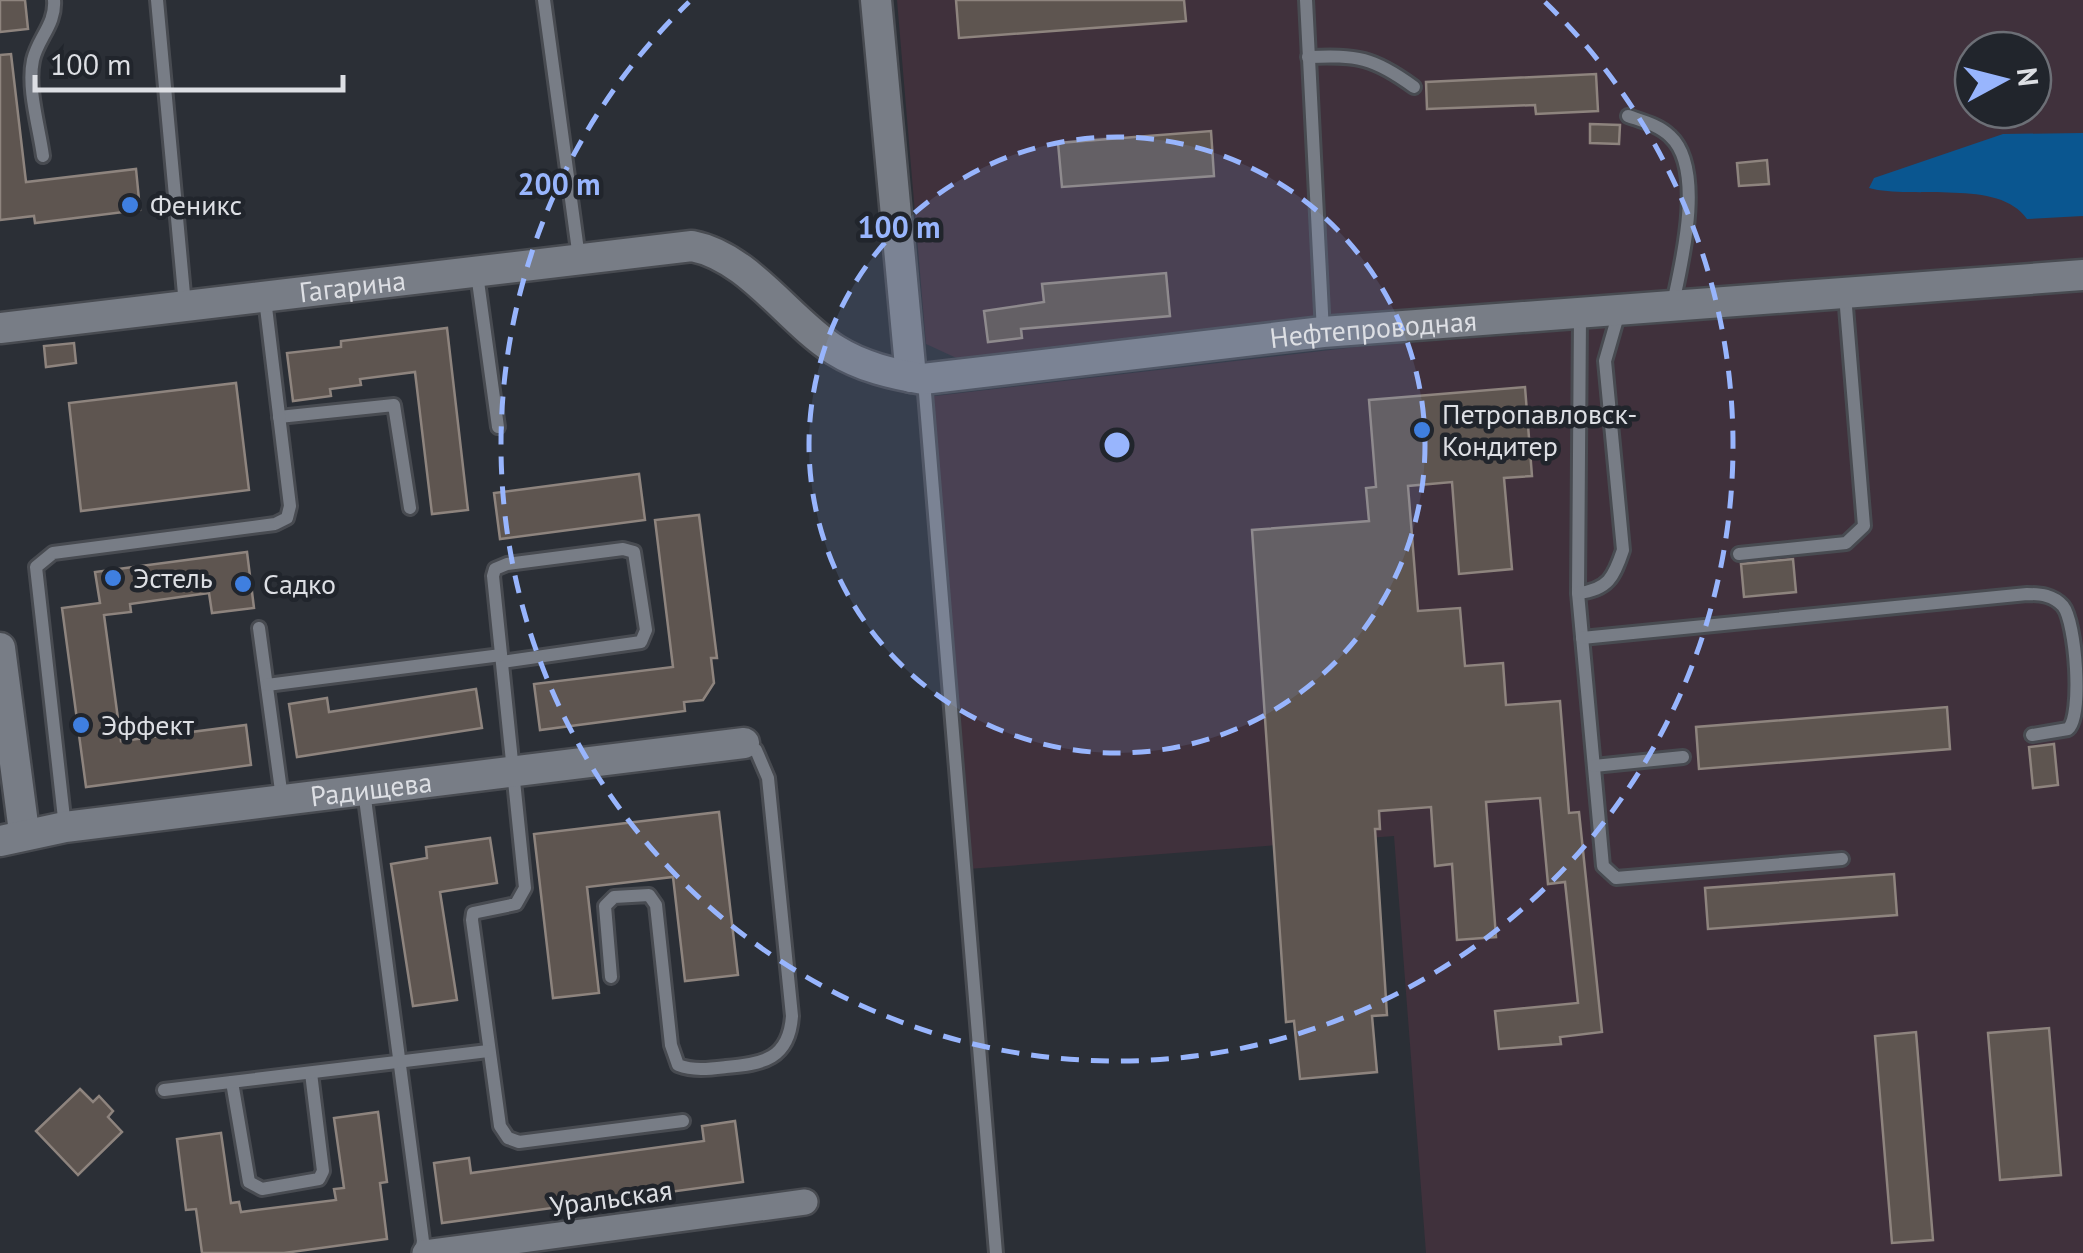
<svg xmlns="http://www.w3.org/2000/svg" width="2083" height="1253" viewBox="0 0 2083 1253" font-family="'PT Sans',sans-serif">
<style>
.industrial{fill:#40313c;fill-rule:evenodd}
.water{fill:#0a5690}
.building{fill:#5e5550;stroke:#8e847e;stroke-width:2.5}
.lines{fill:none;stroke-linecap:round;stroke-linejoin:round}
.lane-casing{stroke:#484b51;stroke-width:18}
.street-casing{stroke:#484b51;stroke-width:30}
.secondary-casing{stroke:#484b51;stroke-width:35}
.lane{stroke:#787d86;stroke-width:12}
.street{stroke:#787d86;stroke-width:25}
.secondary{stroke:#787d86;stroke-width:30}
.ring{fill:none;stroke:#98b5fd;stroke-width:5;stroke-dasharray:18 12}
.shop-dot{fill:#3f7fe0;stroke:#21252c;stroke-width:4}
.labels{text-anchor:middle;stroke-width:9;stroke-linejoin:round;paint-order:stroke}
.poi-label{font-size:28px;fill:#dddfe4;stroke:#21252c;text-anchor:start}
.street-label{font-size:28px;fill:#dddfe4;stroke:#21252c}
.centre{fill:#98b5fd;stroke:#21252c;stroke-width:5}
.ring-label{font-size:30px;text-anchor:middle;font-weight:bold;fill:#98b5fd;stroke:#21252c;stroke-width:9;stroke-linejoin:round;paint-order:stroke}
</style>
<rect width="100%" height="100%" fill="#2b2f36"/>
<g class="industrial">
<path d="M 897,0 L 2083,0 L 2083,259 L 1307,317 L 963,361 L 926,344 ZM 1973,50 L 2033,50 L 2033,110 L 1973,110 Z"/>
<polygon points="2083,291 2083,1253 1426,1253 1394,836 968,869 918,398 1356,347"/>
</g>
<path class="water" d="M 2083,133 L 2083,216 L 2027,219 C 1999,178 1913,200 1869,188 L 1874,178 L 2003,134 Z"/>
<g class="building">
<polygon points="0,0 25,0 28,29 0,32"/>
<polygon points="956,0 1184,0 1186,21 959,38"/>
<polygon points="11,54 26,182 136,169 140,210 35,223 34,216 0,220 0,55"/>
<polygon points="1596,74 1598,111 1536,114 1535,105 1427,109 1426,82"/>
<polygon points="1590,124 1620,125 1619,144 1590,143"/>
<polygon points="1211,131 1214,176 1062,187 1058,143"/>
<polygon points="1767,160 1769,184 1739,186 1737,163"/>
<polygon points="1166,273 1170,316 1021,329 1022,338 988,342 984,311 1044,302 1042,284"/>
<polygon points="447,328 468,510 432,514 415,372 360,379 361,385 330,389 331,396 293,401 287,353 341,347 341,341"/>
<polygon points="74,343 76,363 46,367 44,346"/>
<polygon points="236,383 249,490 81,511 69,403"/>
<polygon points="1525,387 1532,476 1504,478 1512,569 1459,574 1452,482 1408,486 1418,611 1460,608 1465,666 1503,663 1506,705 1560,701 1569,813 1579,812 1602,1032 1560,1037 1561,1044 1499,1049 1495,1011 1578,1003 1565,882 1548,884 1540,798 1486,802 1496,937 1457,940 1452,864 1435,866 1431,807 1379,811 1380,829 1375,829 1387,1015 1372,1016 1377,1072 1300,1079 1294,1021 1286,1022 1252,530 1369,521 1366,488 1376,487 1369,400"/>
<polygon points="639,474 645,520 500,539 494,493"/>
<polygon points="699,515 717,658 711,658 714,683 703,700 684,702 685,711 540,730 534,684 673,667 655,520"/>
<polygon points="247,552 254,608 212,613 209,593 130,604 131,612 104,615 121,741 246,725 251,765 86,787 62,608 100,603 95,572"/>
<polygon points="1793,559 1796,592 1744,597 1741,564"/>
<polygon points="476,689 482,728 297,757 289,704 327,698 329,712"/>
<polygon points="1947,707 1950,749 1699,769 1696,727"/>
<polygon points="2054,744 2058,785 2033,788 2029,747"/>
<polygon points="719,812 738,975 685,981 673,877 587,887 599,993 553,998 534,834"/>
<polygon points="490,838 497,883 440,892 457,1000 413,1006 391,864 427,858 426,847"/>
<polygon points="1894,874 1897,915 1708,929 1705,888"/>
<polygon points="2049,1028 2061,1175 2000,1180 1988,1033"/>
<polygon points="1916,1032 1933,1240 1892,1243 1875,1036"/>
<polygon points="80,1089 93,1102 99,1096 113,1111 108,1117 122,1132 78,1175 36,1131"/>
<polygon points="378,1112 387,1182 380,1183 387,1239 284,1253 202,1253 196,1209 186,1210 177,1139 221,1133 231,1203 239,1202 241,1212 336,1200 334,1189 344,1188 334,1118"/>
<polygon points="735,1121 743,1182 442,1223 434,1163 469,1158 471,1173 704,1141 702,1126"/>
</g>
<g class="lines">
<g class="lane-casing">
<g id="lane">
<polyline points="157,0 185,305"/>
<polyline points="544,0 579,258"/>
<polyline points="1306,0 1323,332"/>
<path d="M 1308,57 C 1357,55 1373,57 1414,87"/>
<path d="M 1628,116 C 1642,121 1659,125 1670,136 C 1705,168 1682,262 1673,303"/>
<path d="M 43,156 C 39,127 27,88 33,60 C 38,38 56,24 54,0"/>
<polyline points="477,274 498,427"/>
<polyline points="1580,315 1578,593 1603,866 1616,878 1842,859"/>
<polyline points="924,381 996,1253"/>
<polyline points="279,417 394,405 410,508"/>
<polyline points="1739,554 1846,543 1864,526 1845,295"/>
<path d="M 1578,593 C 1608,590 1614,577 1623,550 L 1605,361 L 1619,312"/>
<polyline points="259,628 282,798"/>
<path d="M 1582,638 L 2027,594 C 2041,594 2053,595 2063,606 C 2076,622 2083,716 2068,729 L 2032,735"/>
<polyline points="502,662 641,642 646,630 634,552 623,549 507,564 495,569 493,576 525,888 516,904 473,913 472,920 500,1126 508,1138 519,1142 683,1121"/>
<polyline points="267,685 501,655"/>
<polyline points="1594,766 1683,757"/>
<polyline points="364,791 423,1241 421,1253"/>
<polyline points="65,827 36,567 53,553 275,524 287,518 290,506 265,299"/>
<path d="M 611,977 L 605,906 L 614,897 L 649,895 L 656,905 L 671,1045 L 678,1065 C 694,1071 709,1069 726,1067 C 763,1064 789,1059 792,1016 L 768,778 L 756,750 L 744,743"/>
<polyline points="232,1082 249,1182 262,1189 319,1179 323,1171 311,1073"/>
<polyline points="164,1090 488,1051"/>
</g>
</g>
<g class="street-casing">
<polyline id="street" points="425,1253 805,1202"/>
</g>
<g class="secondary-casing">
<g id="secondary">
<polyline points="876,0 911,377"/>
<path id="s1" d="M 0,328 L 692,246 C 749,257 788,320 835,350 C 862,367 893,374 923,379 L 1323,332 L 2083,275"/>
<polyline points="0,648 24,832"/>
<path id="s2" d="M 0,841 L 65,827 L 744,743"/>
</g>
</g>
<use href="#lane" class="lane"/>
<use href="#street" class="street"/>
<use href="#secondary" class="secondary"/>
</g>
<circle cx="1117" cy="445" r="308" fill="#98b5fd" fill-opacity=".12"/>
<g class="ring">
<circle cx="1117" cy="445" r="308"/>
<path d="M1545 2A616 616 0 1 1 689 2"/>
</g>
<g class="shop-dot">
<circle cx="130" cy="205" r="10"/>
<circle cx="1422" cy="430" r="10"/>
<circle cx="113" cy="578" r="10"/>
<circle cx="243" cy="584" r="10"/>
<circle cx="81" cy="725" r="10"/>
</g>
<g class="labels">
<g class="poi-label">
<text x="150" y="215">Феникс</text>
<text x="1442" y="424">Петропавловск-<tspan x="1442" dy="32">Кондитер</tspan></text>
<text x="133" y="588">Эстель</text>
<text x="263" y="594">Садко</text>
<text x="101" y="735">Эффект</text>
</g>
<g class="street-label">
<text dy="10" stroke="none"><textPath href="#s1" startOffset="355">Гагарина</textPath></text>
<text dy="10" stroke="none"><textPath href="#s1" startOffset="1422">Нефтепроводная</textPath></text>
<text dy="10" stroke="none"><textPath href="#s2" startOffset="375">Радищева</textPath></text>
<text transform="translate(611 1198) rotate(-8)" y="10">Уральская</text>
</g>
</g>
<circle cx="1117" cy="445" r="15" class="centre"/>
<g class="ring-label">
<text x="559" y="195">200 m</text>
<text x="899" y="238">100 m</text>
</g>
<g transform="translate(2003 80) rotate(83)"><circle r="48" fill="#21252c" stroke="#6c6f76" stroke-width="2.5"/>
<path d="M0-8L18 38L0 25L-18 38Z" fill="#98b5fd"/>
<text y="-15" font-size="28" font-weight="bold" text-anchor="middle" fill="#dddfe4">N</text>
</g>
<path d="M35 75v15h308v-15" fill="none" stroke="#dddfe4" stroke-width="5"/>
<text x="50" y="75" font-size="30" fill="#dddfe4" stroke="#21252c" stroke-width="8" paint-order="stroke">100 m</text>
</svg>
